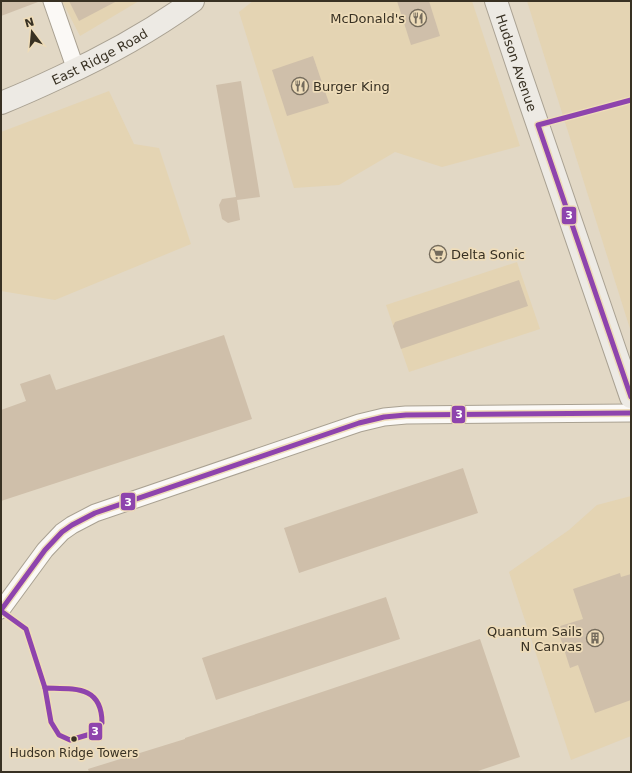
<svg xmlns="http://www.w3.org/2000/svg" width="632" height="773" viewBox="0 0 632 773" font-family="'DejaVu Sans',sans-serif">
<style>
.built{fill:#e4d4b3}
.building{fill:#cfbfaa}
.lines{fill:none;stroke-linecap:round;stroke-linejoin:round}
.street-casing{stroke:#a9a192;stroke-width:19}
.secondary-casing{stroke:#a9a192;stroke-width:24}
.street{stroke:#fbf9f6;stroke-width:17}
.secondary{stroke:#edeae4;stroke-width:22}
.bus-1-casing{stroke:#eedcb9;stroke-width:8}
.bus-1{stroke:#8e44ad;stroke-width:5}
.bus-dot{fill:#383123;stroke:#eedcb9;stroke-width:1.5}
.labels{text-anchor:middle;stroke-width:3.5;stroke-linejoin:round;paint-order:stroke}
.bus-label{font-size:12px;fill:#383123;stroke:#eedcb9}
.poi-label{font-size:13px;fill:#383123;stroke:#eedcb9;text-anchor:end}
.street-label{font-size:13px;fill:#383123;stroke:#eedcb9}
.line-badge{stroke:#eedcb9;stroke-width:1.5}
.badge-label{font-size:11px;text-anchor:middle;font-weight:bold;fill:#fff}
</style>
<rect width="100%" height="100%" fill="#e2d8c5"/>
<g class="built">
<polygon points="62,1 139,1 80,36"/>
<polygon points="253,1 472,1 520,146 442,167 395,152 339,185 294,188 239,12"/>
<polygon points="527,1 631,1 631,332 542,49"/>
<polygon points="109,91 134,144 159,148 191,244 55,300 1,291 1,132"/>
<polygon points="517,262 540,329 409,372 386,305"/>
<polygon points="631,496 631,736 571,760 509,572 569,530 597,505"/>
</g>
<g class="building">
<polygon points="1,1 38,1 38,2 1,16"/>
<polygon points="69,1 117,1 79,21"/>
<polygon points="397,1 429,1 440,36 411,45"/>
<polygon points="313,56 329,103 287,116 272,70"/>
<polygon points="241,81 260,197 237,200 240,220 228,223 222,219 219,205 222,199 236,197 216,85"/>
<polygon points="519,280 528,306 401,349 393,326 395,322"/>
<polygon points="224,335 252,419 1,501 1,410 26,401 20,384 50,374 56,390"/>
<polygon points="463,468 478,513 299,573 284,528"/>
<polygon points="620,573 621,577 631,574 631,700 595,713 578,665 570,668 557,627 583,619 573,589"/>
<polygon points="386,597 400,639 216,700 202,658"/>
<polygon points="480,639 520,757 475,772 89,772 88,769 185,739 185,738"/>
</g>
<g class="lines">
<g class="street-casing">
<g id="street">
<polyline points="52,1 76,70"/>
<polyline points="1,610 45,550 62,532 72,525 95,513 359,423 384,417 406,415 631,413"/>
</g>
</g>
<g class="secondary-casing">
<g id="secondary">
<path id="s1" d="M 496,1 L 519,70 L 631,397"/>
<path id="s2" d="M 1,103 C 21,95 41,86 60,77 C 106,56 151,31 193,1"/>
</g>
</g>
<use href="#street" class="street"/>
<use href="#secondary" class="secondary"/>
<g class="bus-1-casing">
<g id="bus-1">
<polyline points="631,100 538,125 631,397"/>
<polyline points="1,610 45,550 62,532 72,525 95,513 359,423 384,417 406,415 631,413"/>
<polyline points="1,611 26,629 45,688"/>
<path d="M 45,688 C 74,689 102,685 102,723 L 94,733 L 70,740 L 59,735 L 51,722 Z"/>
</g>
</g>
<use href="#bus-1" class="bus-1"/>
</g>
<defs>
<g id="restaurant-ring" transform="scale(0.9)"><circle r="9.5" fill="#eedcb9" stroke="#746b5c" stroke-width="1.5"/><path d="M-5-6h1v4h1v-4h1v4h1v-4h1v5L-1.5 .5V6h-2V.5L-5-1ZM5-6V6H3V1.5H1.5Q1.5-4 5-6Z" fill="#746b5c"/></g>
<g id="supermarket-ring" transform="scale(0.9)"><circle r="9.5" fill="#eedcb9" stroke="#746b5c" stroke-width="1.5"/><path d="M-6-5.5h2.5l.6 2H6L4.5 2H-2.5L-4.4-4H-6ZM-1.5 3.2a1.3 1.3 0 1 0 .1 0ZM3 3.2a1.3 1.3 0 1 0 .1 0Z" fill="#746b5c"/></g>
<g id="building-ring" transform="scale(0.9)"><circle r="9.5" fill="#eedcb9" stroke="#746b5c" stroke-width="1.5"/><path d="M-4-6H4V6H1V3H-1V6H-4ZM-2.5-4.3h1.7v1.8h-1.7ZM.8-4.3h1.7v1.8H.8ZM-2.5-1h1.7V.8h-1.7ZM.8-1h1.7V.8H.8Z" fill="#746b5c"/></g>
</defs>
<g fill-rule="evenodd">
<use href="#restaurant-ring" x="418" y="18"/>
<use href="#restaurant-ring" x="300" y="86"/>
<use href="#supermarket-ring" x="438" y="254"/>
<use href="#building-ring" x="595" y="638"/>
</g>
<circle class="bus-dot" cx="74" cy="739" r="3.5"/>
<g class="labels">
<g class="bus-label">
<text x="74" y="757">Hudson Ridge Towers</text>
</g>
<g class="poi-label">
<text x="405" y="23">McDonald's</text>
<text x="313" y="91" text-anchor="start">Burger King</text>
<text x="451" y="259" text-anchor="start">Delta Sonic</text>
<text x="582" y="636">Quantum Sails<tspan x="582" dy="15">N Canvas</tspan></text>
</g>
<g class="street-label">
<text dy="5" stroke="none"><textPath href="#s2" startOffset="109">East Ridge Road</textPath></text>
<text dy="5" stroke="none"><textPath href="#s1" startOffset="65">Hudson Avenue</textPath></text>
</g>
</g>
<g class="line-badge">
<rect x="561" y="206" width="16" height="19" rx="4" fill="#8e44ad"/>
<rect x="451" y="405" width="15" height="19" rx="4" fill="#8e44ad"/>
<rect x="120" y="492" width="16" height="19" rx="4" fill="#8e44ad"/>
<rect x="88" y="722" width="15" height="19" rx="4" fill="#8e44ad"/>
</g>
<g class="badge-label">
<text x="569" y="219">3</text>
<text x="459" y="418">3</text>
<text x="128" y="506">3</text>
<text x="95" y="735">3</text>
</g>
<rect width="632" height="773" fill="none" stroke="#383123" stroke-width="4"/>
<g transform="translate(32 32) rotate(344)" stroke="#eedcb9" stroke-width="3" paint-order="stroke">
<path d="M0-3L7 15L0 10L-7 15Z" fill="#383123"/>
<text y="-6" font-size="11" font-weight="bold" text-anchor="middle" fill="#383123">N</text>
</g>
</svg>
